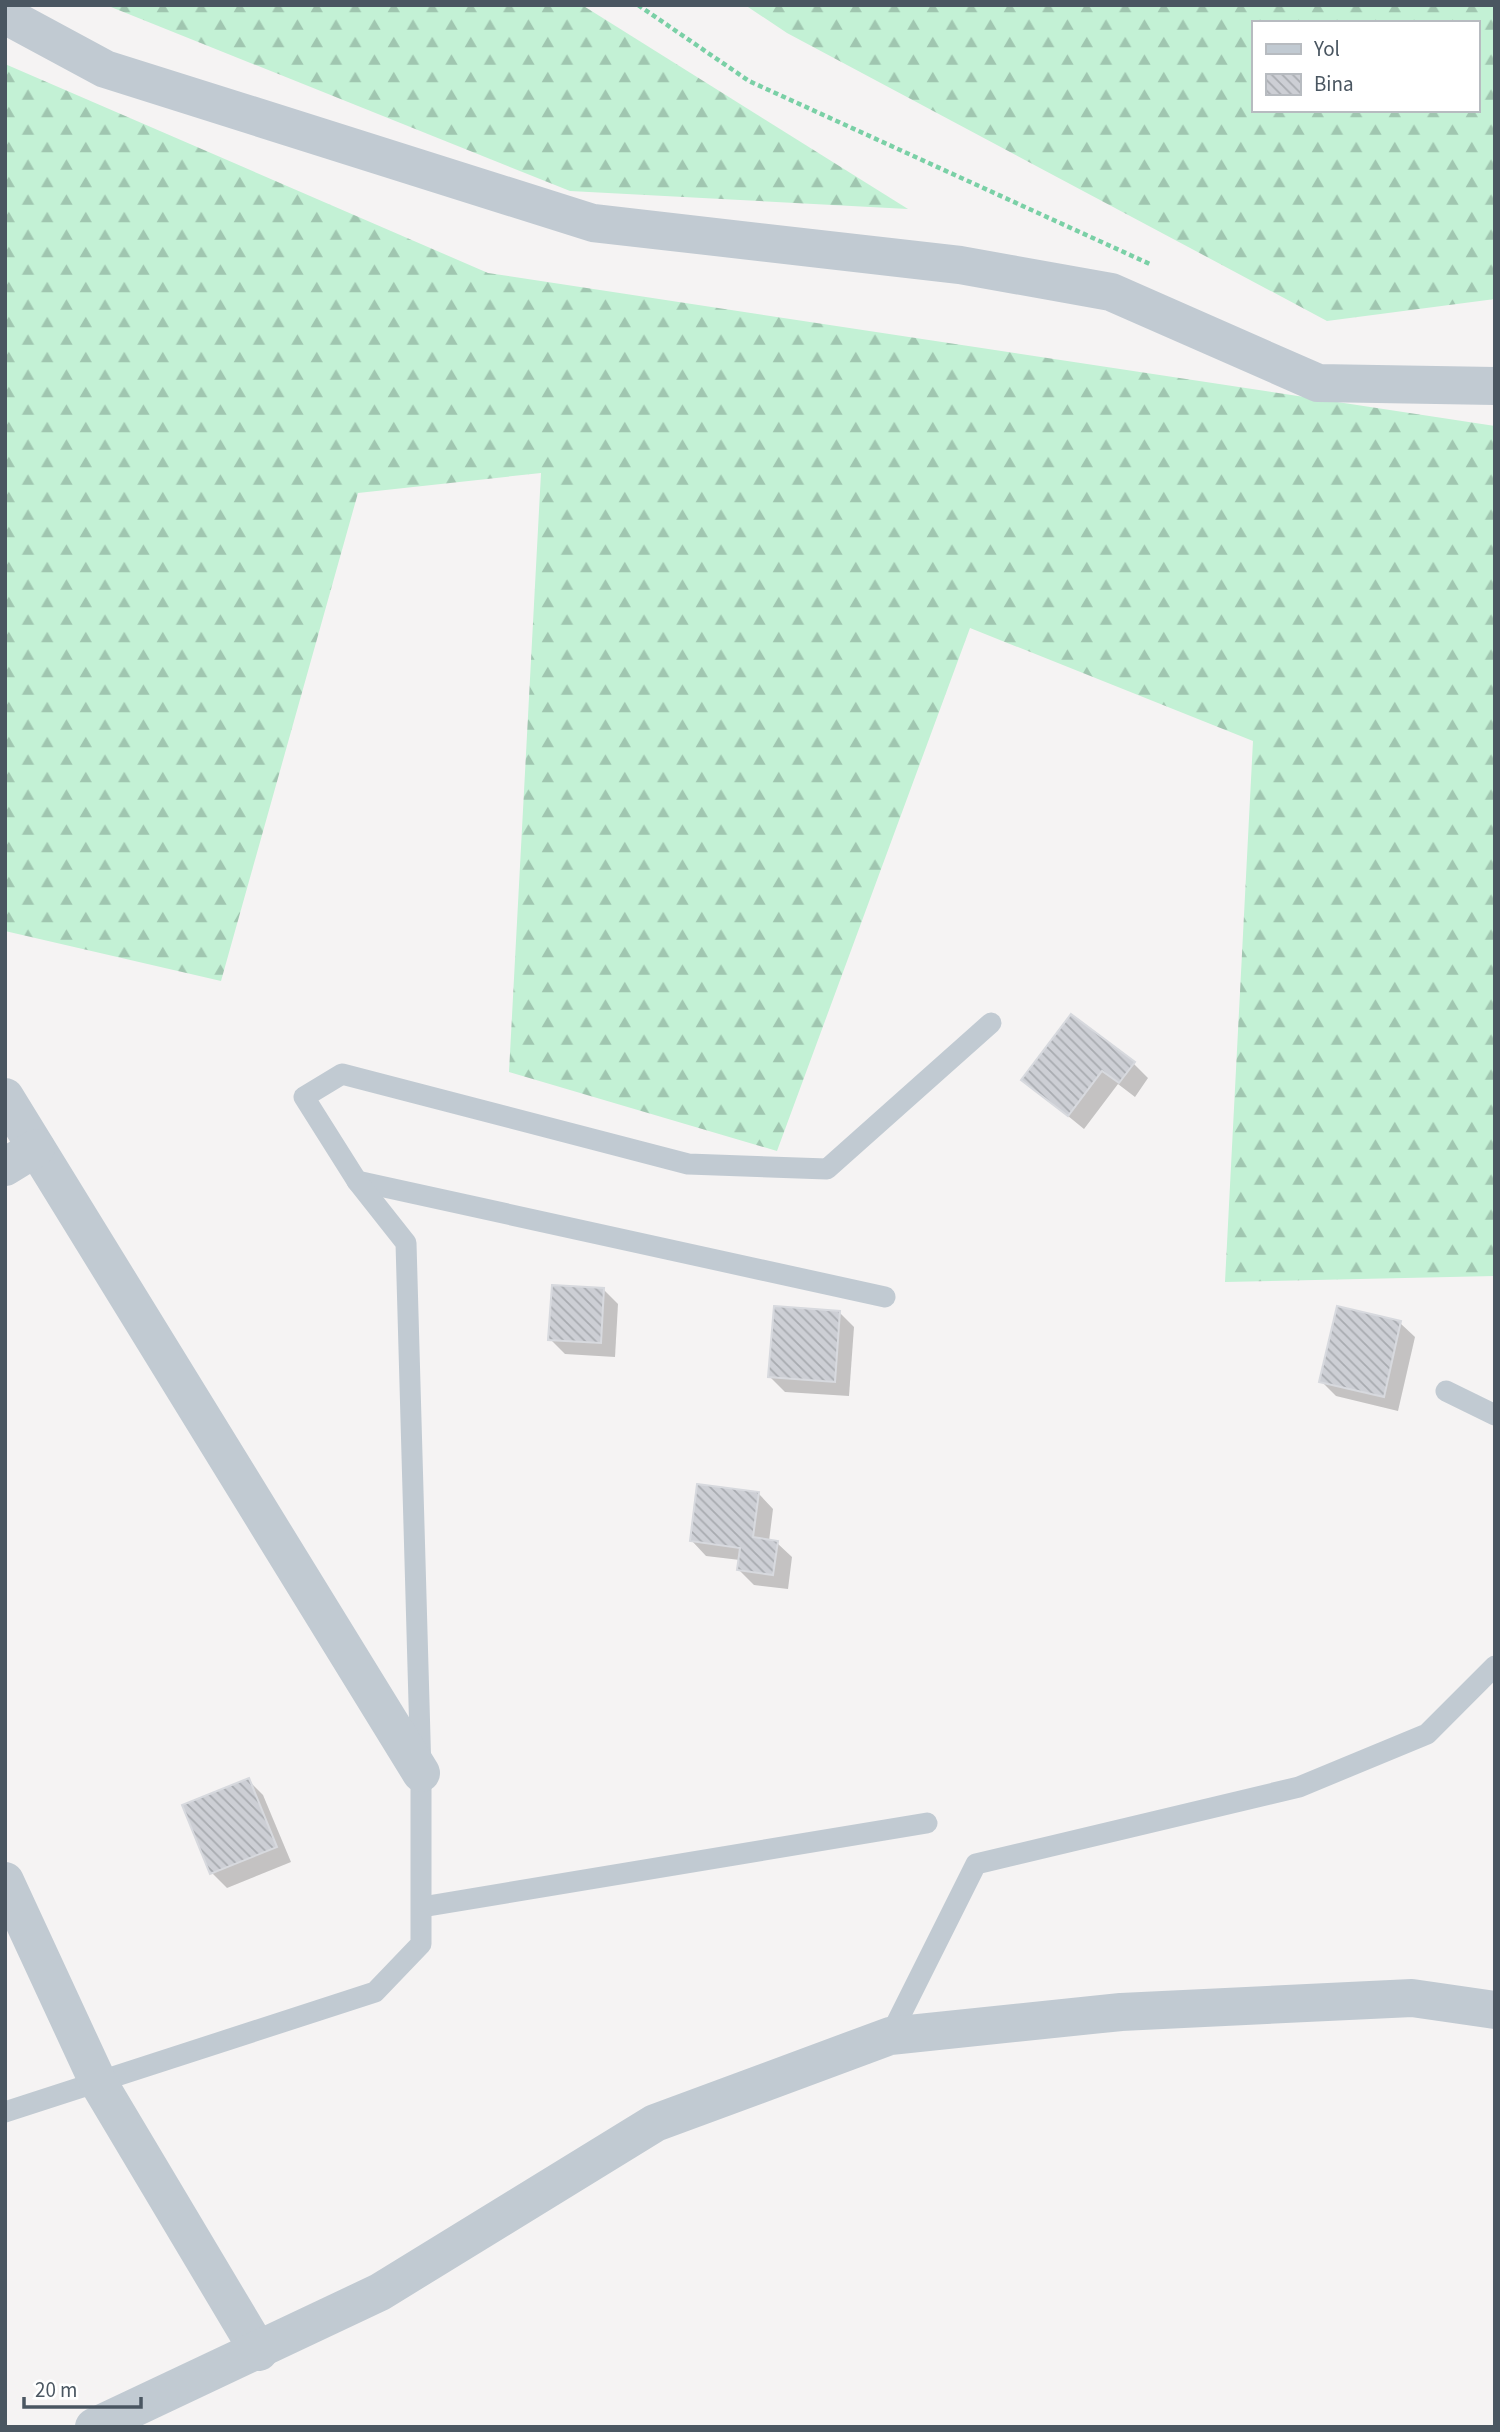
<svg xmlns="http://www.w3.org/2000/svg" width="1500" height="2432" viewBox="0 0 1500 2432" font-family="'Source Sans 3',sans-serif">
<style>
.forest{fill:url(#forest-firs);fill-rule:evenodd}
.shadow{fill:#0003}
.building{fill:url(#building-back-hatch);stroke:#d7d9de;stroke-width:2}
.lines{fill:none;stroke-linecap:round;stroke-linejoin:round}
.path{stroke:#7ad0a6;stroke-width:4.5;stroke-dasharray:5 3.5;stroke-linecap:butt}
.service{stroke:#c1cad2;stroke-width:21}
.minor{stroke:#c1cad2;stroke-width:38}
</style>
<defs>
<pattern id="forest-firs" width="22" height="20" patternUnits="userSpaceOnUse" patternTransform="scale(1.75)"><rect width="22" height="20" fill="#c3f1d5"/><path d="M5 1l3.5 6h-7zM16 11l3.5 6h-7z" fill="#a0c6b0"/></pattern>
<pattern id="building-back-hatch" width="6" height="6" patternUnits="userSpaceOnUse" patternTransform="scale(1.75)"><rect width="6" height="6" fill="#cdcfd5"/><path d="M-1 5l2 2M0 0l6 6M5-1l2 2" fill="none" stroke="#a8abb0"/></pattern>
</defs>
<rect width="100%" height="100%" fill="#f5f3f3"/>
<g class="forest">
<polygon points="106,5 582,5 908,209 570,191"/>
<path d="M 745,5 L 1495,5 L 1495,299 L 1327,321 L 787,33 ZM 1253,23 L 1477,23 L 1477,110 L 1253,110 Z"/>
<polygon points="5,64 488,273 1495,426 1495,1276 1225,1282 1253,741 970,628 777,1151 509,1072 541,473 358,493 221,981 5,931"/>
</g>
<g class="shadow">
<polygon points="1133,1063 1148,1078 1135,1097 1118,1084 1084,1129 1024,1080"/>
<polygon points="603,1289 618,1304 615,1357 565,1354 550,1339"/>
<polygon points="839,1312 854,1327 849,1396 785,1392 770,1377"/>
<polygon points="1400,1323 1415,1337 1398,1411 1336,1396 1321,1381"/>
<polygon points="759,1494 773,1509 769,1541 777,1543 792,1557 788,1589 754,1585 739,1570 740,1560 706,1556 692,1541"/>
<polygon points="248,1780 263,1795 291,1862 227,1888 212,1873 185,1806"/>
</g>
<g class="building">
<polygon points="1071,1014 1135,1062 1119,1083 1102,1071 1068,1116 1021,1080"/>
<polygon points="552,1285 604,1288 601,1343 548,1340"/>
<polygon points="774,1306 840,1311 835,1382 768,1377"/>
<polygon points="1337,1306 1401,1321 1384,1397 1319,1382"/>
<polygon points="697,1484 759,1492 753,1537 778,1541 773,1575 737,1570 740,1548 690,1541"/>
<polygon points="249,1778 277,1847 210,1874 182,1805"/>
</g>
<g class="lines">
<polyline class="path" points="638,5 749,81 1152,265"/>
<g class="service">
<polyline points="357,1181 885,1297"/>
<polyline points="1446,1391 1495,1415"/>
<polyline points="422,1907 927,1823"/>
<polyline points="890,2036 976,1864 1299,1787 1427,1734 1495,1666"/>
<polyline points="5,2112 375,1992 421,1944 421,1773 406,1243 357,1181 304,1097 342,1074 688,1164 827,1169 991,1023"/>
</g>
<g class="minor">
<polyline points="5,15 105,69 593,223 960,265 1111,292 1318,383 1495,386"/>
<polyline points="5,1097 421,1773"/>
<polyline points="5,1167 36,1148"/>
<polyline points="5,1881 98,2082 259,2352"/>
<polyline points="94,2427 380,2292 655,2123 890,2036 1121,2012 1412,1998 1495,2010"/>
</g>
</g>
<rect width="1500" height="2432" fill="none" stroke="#4a5661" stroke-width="14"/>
<rect x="1252" y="21" width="228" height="91" fill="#ffffff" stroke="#b7bbc0" stroke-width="2"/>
<rect x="1266" y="44" width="35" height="10" fill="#c1cad2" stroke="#b7bbc0" stroke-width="2"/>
<text x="1314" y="56" font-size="21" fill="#4a5661">Yol</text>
<rect x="1266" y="74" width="35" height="21" fill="url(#building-back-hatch)" stroke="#b7bbc0" stroke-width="2"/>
<text x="1314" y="91" font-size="21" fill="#4a5661">Bina</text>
<path d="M24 2397v10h117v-10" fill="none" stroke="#4a5661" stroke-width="3.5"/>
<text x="35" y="2397" font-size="21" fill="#4a5661" stroke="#ffffff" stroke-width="5" paint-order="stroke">20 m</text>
</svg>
